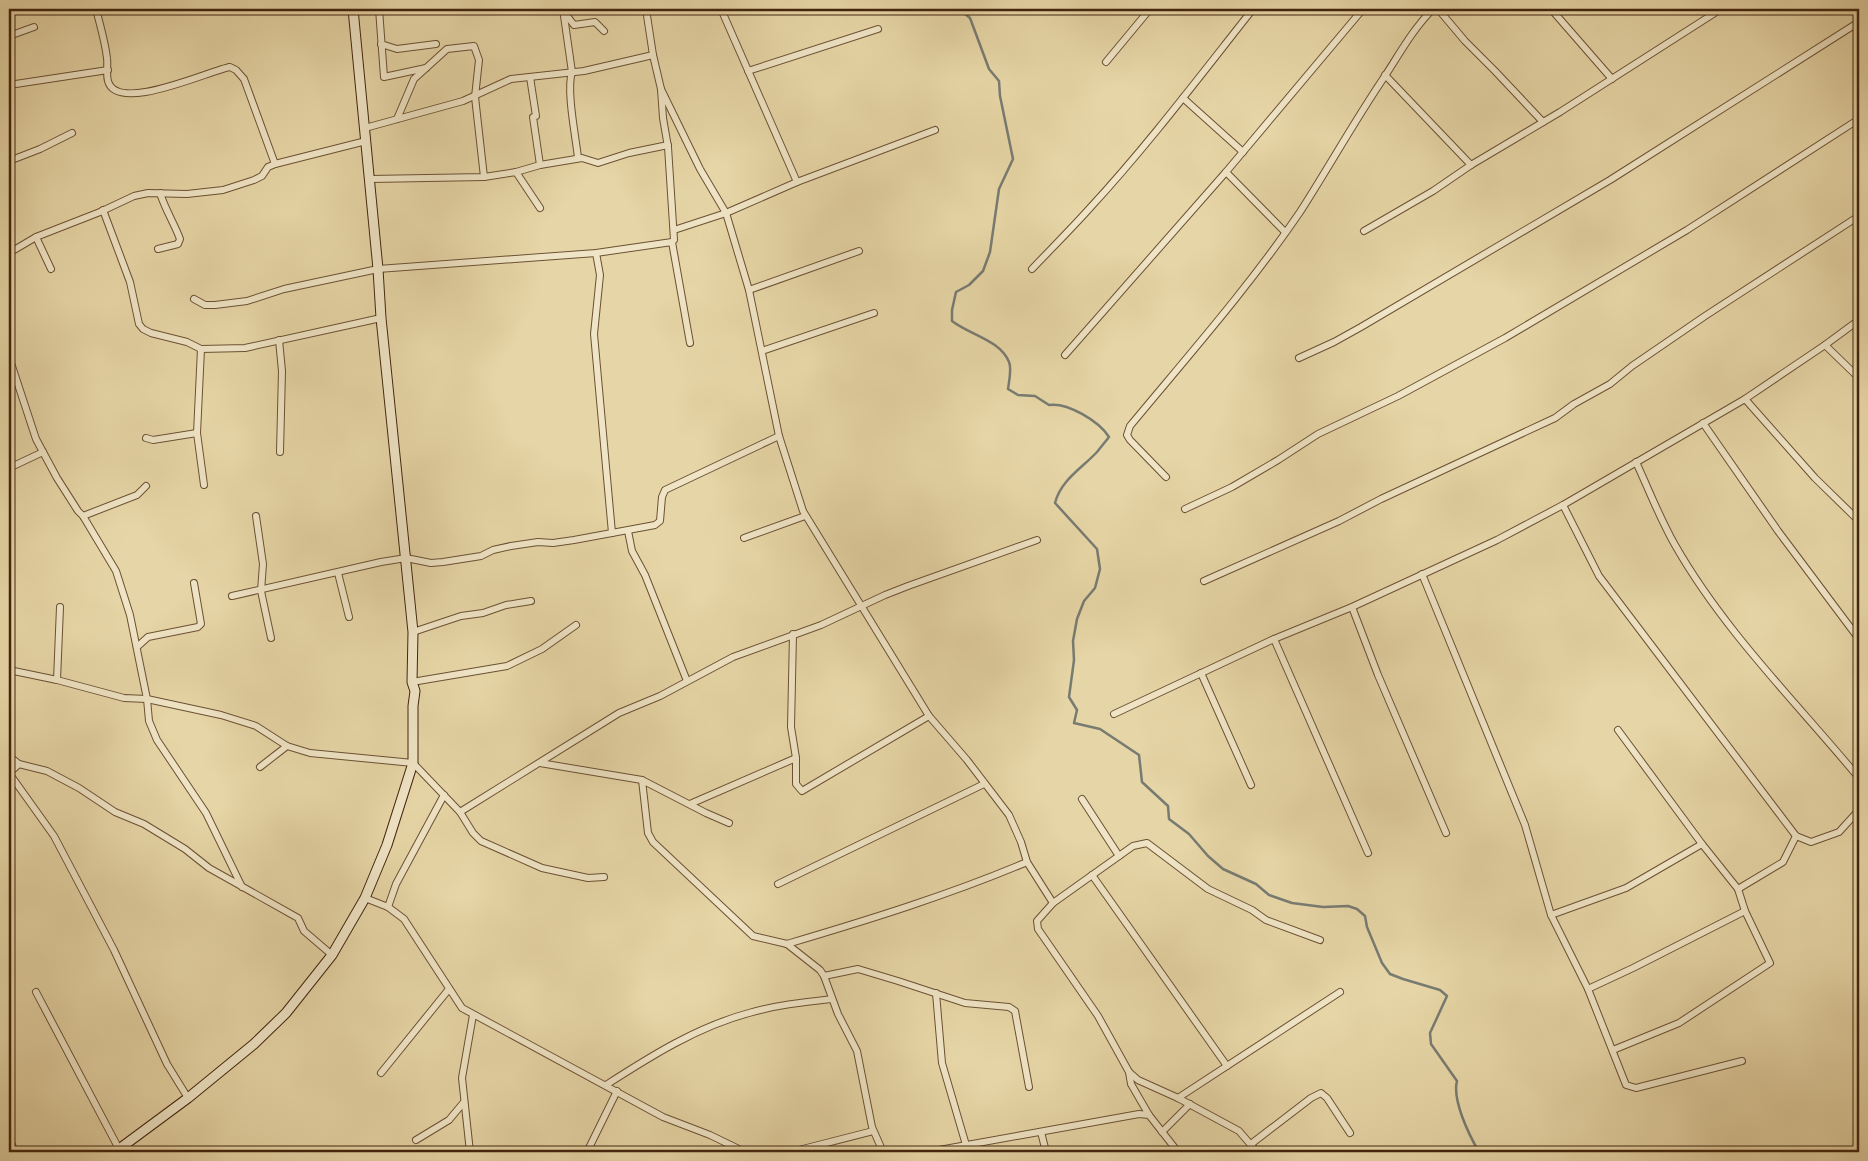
<svg xmlns="http://www.w3.org/2000/svg" width="1868" height="1161" viewBox="0 0 1868 1161" font-family="Vollkorn,serif">
<style>
.lines{fill:none;stroke-linecap:round;stroke-linejoin:round}
.stream{stroke:#787b72;stroke-width:2.5}
.street-casing{stroke:#6b5134;stroke-width:8}
.secondary-casing{stroke:#42250e;stroke-width:11}
.street{stroke:#efe4c5;stroke-width:6}
.secondary{stroke:#efe4c5;stroke-width:9}
</style>
<rect width="100%" height="100%" fill="#e6d5a6"/>
<filter id="stains"><feTurbulence type="fractalNoise" baseFrequency=".004" numOctaves="4"/><feColorMatrix values="0 0 0 0 .2 0 0 0 0 .09 0 0 0 0 .02 0 0 0 .5 -.17"/></filter>
<radialGradient id="worn" r=".72"><stop offset=".6" stop-color="#630" stop-opacity="0"/><stop offset="1" stop-color="#630" stop-opacity=".3"/></radialGradient>
<g class="lines">
<path class="stream" d="M 959,9 L 970,18 L 989,69 L 999,81 L 1000,96 L 1013,159 L 999,189 L 990,252 L 983,271 L 969,285 L 956,292 L 952,310 L 952,321 C 970,335 1000,340 1009,362 C 1012,369 1009,381 1008,389 L 1018,395 L 1035,396 L 1049,405 C 1067,402 1099,421 1109,437 C 1105,442 1101,447 1097,452 C 1081,469 1061,480 1055,503 L 1097,549 L 1100,569 L 1095,588 L 1084,601 L 1077,619 L 1073,641 L 1074,660 L 1069,697 L 1077,710 L 1074,723 L 1100,729 L 1139,755 L 1142,782 L 1168,806 L 1169,819 L 1189,834 L 1208,856 L 1223,869 L 1256,884 L 1269,895 L 1292,903 L 1323,907 L 1348,906 L 1357,909 L 1365,916 L 1367,927 L 1382,963 L 1390,974 L 1403,979 L 1440,990 L 1447,996 L 1430,1033 L 1431,1044 L 1457,1081 C 1452,1100 1469,1135 1479,1152"/>
<g class="street-casing">
<g id="street">
<path d="M 96,9 C 100,25 105,41 107,58 C 108,65 106,74 108,81 C 117,114 208,71 230,67 L 236,70 L 244,79 L 275,164"/>
<polyline points="379,9 384,77 426,68"/>
<path d="M 563,9 L 572,72 C 566,90 576,138 578,158"/>
<polyline points="646,9 653,55 661,89 663,118 668,147 674,240 672,242 690,343"/>
<polyline points="721,9 797,182"/>
<polyline points="1438,9 1465,41 1495,71 1543,122"/>
<polyline points="1551,9 1612,79"/>
<polyline points="646,11 653,9"/>
<polyline points="564,12 574,25 595,22 604,31"/>
<polyline points="9,36 34,27"/>
<polyline points="381,44 397,49 436,44"/>
<polyline points="1106,62 1150,9"/>
<polyline points="748,71 878,29"/>
<polyline points="1385,75 1471,165"/>
<polyline points="9,85 108,70"/>
<polyline points="661,89 700,169 726,213 749,290 779,436 803,511 929,716 967,760 1009,815 1021,842 1027,862 1053,903 1037,921 1038,929 1098,1016 1129,1072 1138,1080 1178,1098 1239,1131 1257,1152"/>
<polyline points="1183,98 1243,152"/>
<polyline points="397,119 414,79 447,49 474,46 479,60 475,97 484,177"/>
<polyline points="365,128 463,101 511,79 584,71 653,55"/>
<polyline points="9,161 40,149 72,133"/>
<polyline points="540,165 582,158 598,163 629,153 668,145"/>
<polyline points="516,172 540,165 533,117 536,116 530,77"/>
<polyline points="1226,172 1285,232"/>
<polyline points="370,179 484,177 516,172 540,208"/>
<polyline points="103,210 130,282 139,324 143,329 151,333 187,342 201,349 245,348 381,318"/>
<polyline points="674,230 726,213 797,182 935,130"/>
<polyline points="1364,231 1433,191 1471,165 1560,112 1721,9"/>
<polyline points="36,237 51,269"/>
<path d="M 158,249 L 178,244 L 180,239 C 174,223 165,209 160,193"/>
<polyline points="9,253 36,237 100,212 134,196 148,193 187,194 223,190 254,180 262,176 268,167 275,164 366,141"/>
<polyline points="596,253 600,275 594,334 612,533"/>
<path d="M 1032,269 C 1051,249 1071,229 1089,209 C 1148,145 1200,76 1253,9"/>
<polyline points="749,290 859,251"/>
<polyline points="194,299 205,305 215,305 247,301 284,289 378,269 596,253 672,242"/>
<polyline points="279,340 282,371 280,452"/>
<polyline points="1825,345 1859,378"/>
<polyline points="201,349 197,433 204,485"/>
<polyline points="762,351 874,313"/>
<polyline points="1065,355 1226,172 1363,9"/>
<polyline points="9,357 36,439 57,478 78,511 83,516 116,571 130,615 147,699 149,721 157,740 206,813 242,887"/>
<polyline points="1299,358 1334,342 1361,327 1610,180 1859,22"/>
<polyline points="1745,399 1815,478 1859,521"/>
<polyline points="1703,423 1778,531 1859,639"/>
<polyline points="146,438 153,440 197,433"/>
<path d="M 1636,462 C 1649,490 1660,519 1675,545 C 1724,631 1796,702 1859,778"/>
<polyline points="9,468 43,452"/>
<path d="M 1166,477 L 1130,440 L 1127,435 L 1130,426 C 1188,356 1249,287 1300,212 C 1329,167 1355,120 1385,76 C 1400,53 1413,29 1433,9"/>
<polyline points="1563,505 1599,576 1796,836 1811,842 1839,832 1859,810"/>
<polyline points="1185,509 1232,487 1278,460 1318,434 1398,396 1505,338 1687,230 1859,119"/>
<polyline points="83,516 137,495 146,486"/>
<polyline points="256,516 263,564 261,591 271,638"/>
<polyline points="628,531 632,551 645,575 687,681"/>
<polyline points="744,538 805,516"/>
<polyline points="338,573 349,617"/>
<polyline points="1422,574 1525,825 1551,915 1588,989 1626,1085 1636,1088 1742,1061"/>
<polyline points="1204,581 1339,521 1381,499 1555,418 1574,404 1610,384 1632,366 1705,316 1859,216"/>
<polyline points="232,596 381,562 406,558 431,563 443,562 481,556 493,550 511,546 538,542 553,543 574,540 655,525 660,521 662,497 665,490 779,436"/>
<polyline points="1352,607 1378,675 1446,833"/>
<polyline points="413,632 461,616 483,613 506,605 531,601"/>
<polyline points="793,634 791,727 796,758 796,784 802,791 929,716"/>
<polyline points="1274,639 1368,853"/>
<polyline points="137,647 148,637 198,627 201,624 194,583"/>
<polyline points="9,670 57,680 124,698 147,699 221,715 256,726 287,746 310,753 413,763 460,812 473,833 481,841 542,868 588,878 604,877"/>
<polyline points="1201,673 1251,785"/>
<polyline points="57,680 60,607"/>
<polyline points="412,682 507,666 542,649 576,625"/>
<polyline points="1114,714 1274,639 1352,607 1497,540 1563,505 1745,399 1825,345 1859,320"/>
<polyline points="1618,730 1702,844"/>
<polyline points="9,756 19,764 9,773"/>
<polyline points="540,763 642,780 706,813 729,823"/>
<polyline points="19,764 47,771 79,788 115,812 144,824 185,849 209,868 298,918 304,931 332,955"/>
<polyline points="260,767 287,746"/>
<polyline points="9,773 54,836 114,950 167,1064 188,1098"/>
<polyline points="642,780 648,833 653,842 753,936 787,944 820,970 824,976 838,1014 857,1051 872,1127 883,1152"/>
<polyline points="1082,799 1119,856"/>
<polyline points="690,804 796,758"/>
<polyline points="460,812 619,713 660,696 733,657 821,625 885,595 908,586 1037,540"/>
<polyline points="1092,875 1227,1066"/>
<polyline points="778,884 984,784"/>
<polyline points="365,898 388,907 404,919 462,1008 663,1117 710,1135 745,1152"/>
<polyline points="1053,903 1133,846 1147,843 1208,889 1252,910 1266,920 1320,940"/>
<polyline points="388,907 396,884 444,795"/>
<polyline points="1551,915 1626,888 1702,844 1738,889 1783,862 1796,836"/>
<path d="M 787,944 C 868,920 949,895 1027,862"/>
<polyline points="824,976 858,969 898,981 965,1003 1009,1007 1015,1011 1029,1087"/>
<polyline points="1588,989 1633,968 1745,911"/>
<polyline points="36,992 119,1149"/>
<polyline points="936,993 942,1063 966,1145"/>
<polyline points="1613,1050 1679,1023 1770,963 1745,911 1738,889"/>
<polyline points="1129,1072 1131,1084 1149,1115"/>
<polyline points="381,1073 449,989"/>
<path d="M 606,1085 C 651,1056 697,1027 749,1013 C 776,1005 805,1002 832,999"/>
<polyline points="1178,1098 1340,992"/>
<polyline points="1041,1132 1046,1152"/>
<polyline points="1162,1132 1190,1104"/>
<polyline points="9,1138 15,1152"/>
<polyline points="416,1140 449,1120 464,1102"/>
<polyline points="1251,1144 1311,1098 1321,1093 1327,1098 1350,1133"/>
<polyline points="470,1152 462,1078 473,1015"/>
<polyline points="587,1152 617,1091"/>
<polyline points="791,1152 873,1131"/>
<polyline points="928,1152 1139,1114 1149,1115 1178,1152"/>
</g>
</g>
<g class="secondary-casing">
<polyline id="secondary" points="115,1152 188,1098 254,1044 286,1013 332,955 365,898 387,845 413,763 413,706 415,691 412,682 413,632 381,318 378,269 353,9"/>
</g>
<use href="#street" class="street"/>
<use href="#secondary" class="secondary"/>
</g>
<rect width="1868" height="1161" fill="none" stroke="#e6d5a6" stroke-width="30"/>
<rect x="10" y="10" width="1848" height="1141" fill="none" stroke="#42250e" stroke-width="2.5"/>
<rect x="15" y="15" width="1838" height="1131" fill="none" stroke="#42250e"/>
<rect width="100%" height="100%" filter="url(#stains)"/>
<rect width="100%" height="100%" fill="url(#worn)"/>
</svg>
